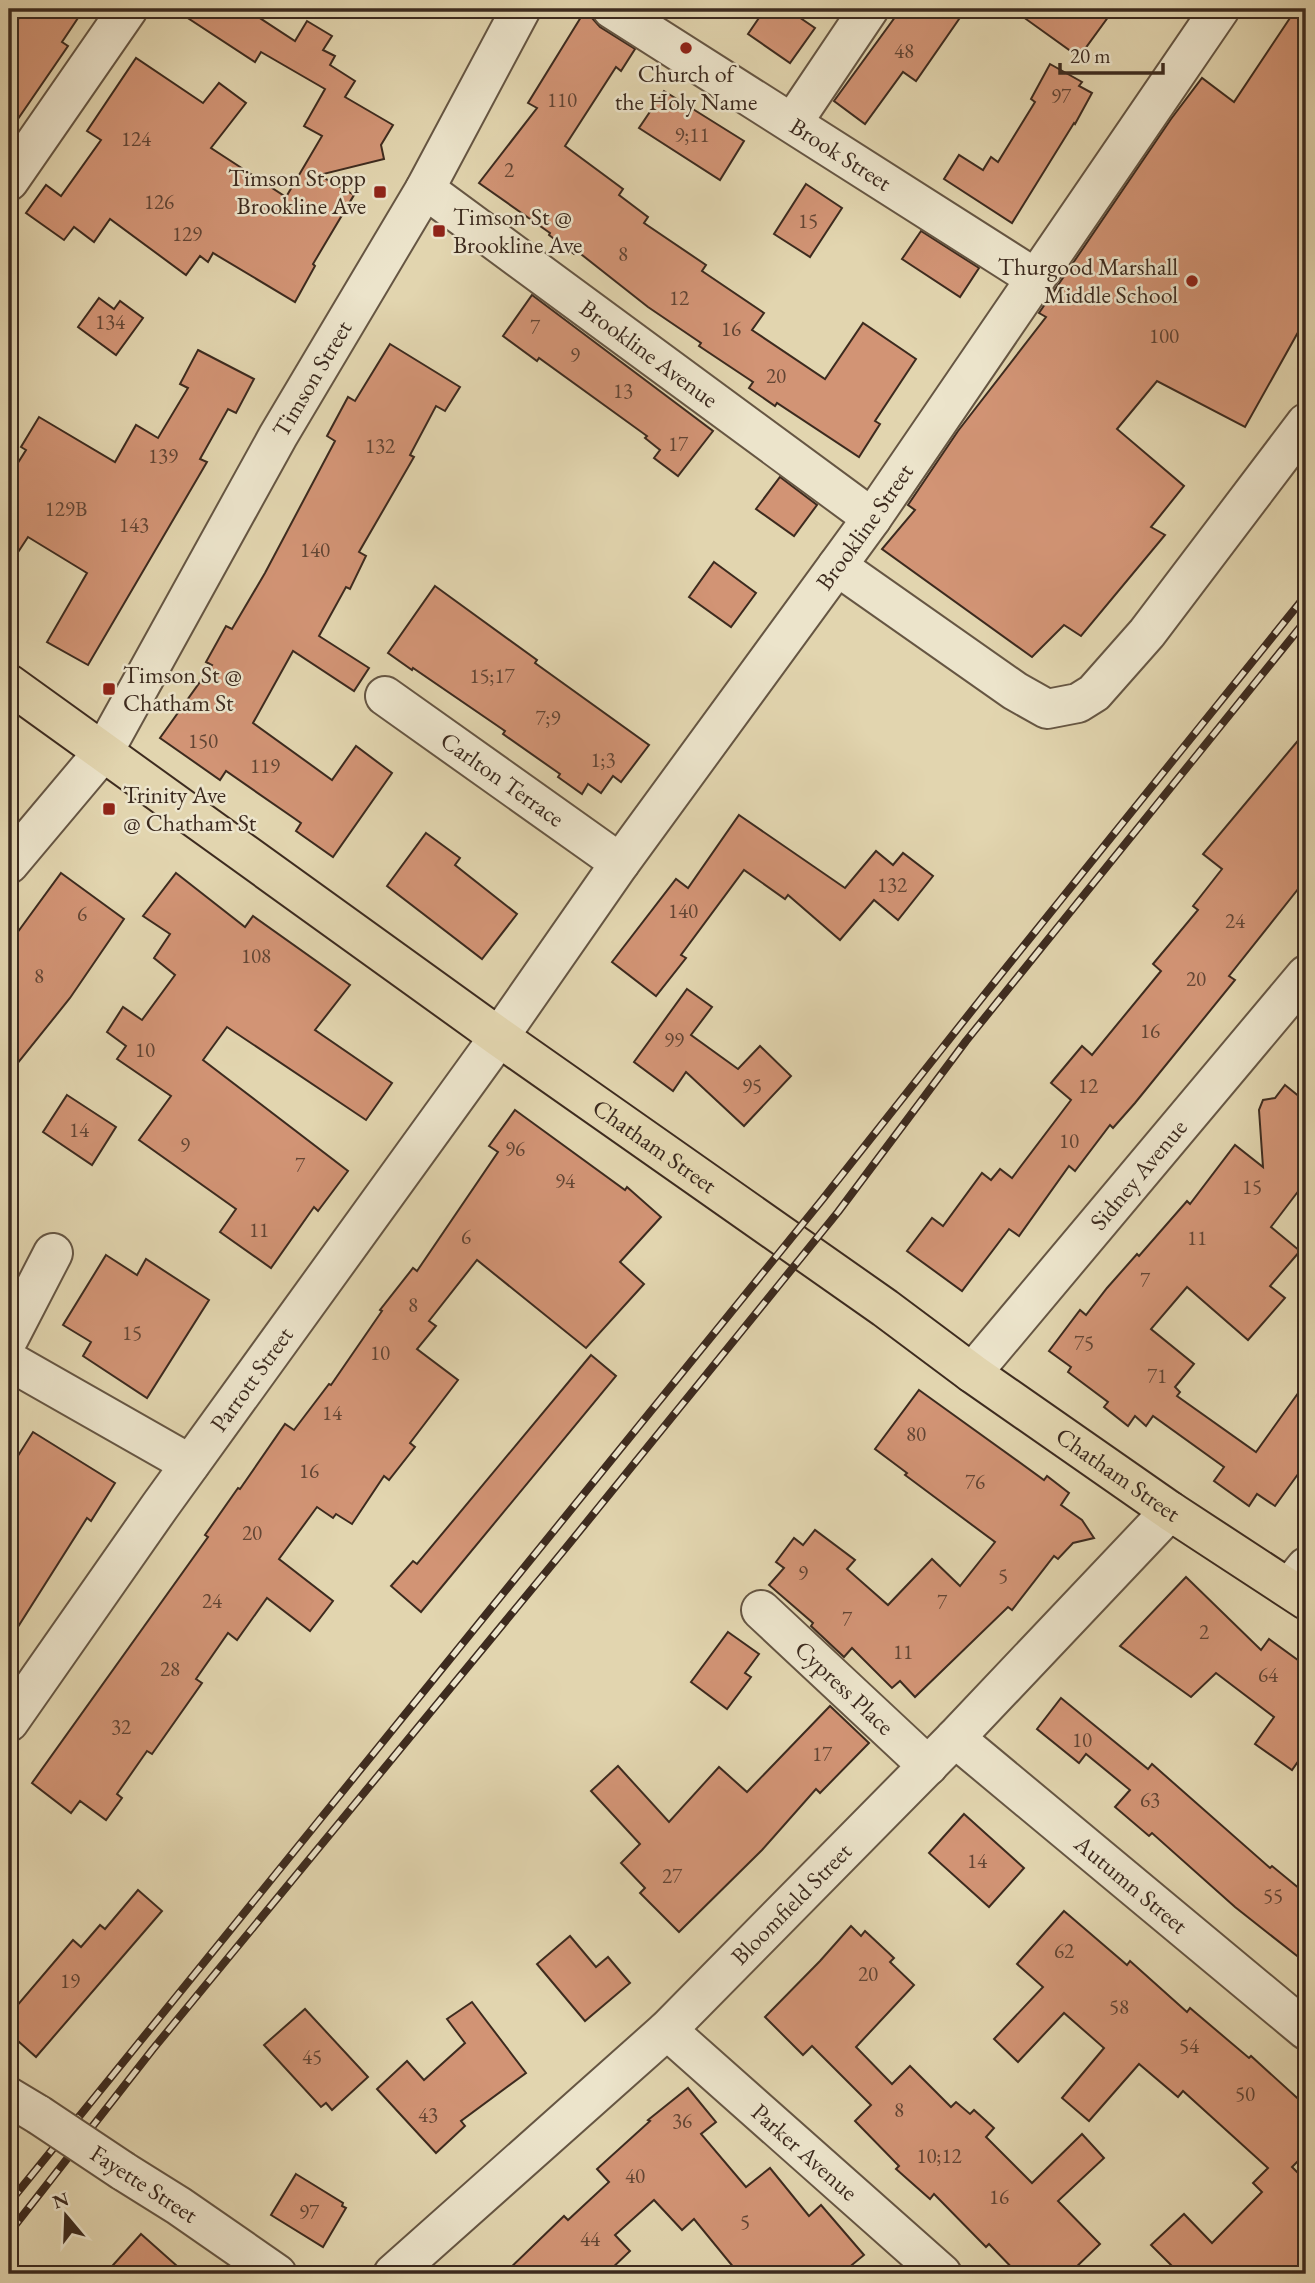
<svg xmlns="http://www.w3.org/2000/svg" width="1315" height="2283" viewBox="0 0 1315 2283" font-family="'EB Garamond',serif">
<style>
.building{fill:#d29475;stroke:#3d2b1f;stroke-width:2}
.lines{fill:none;stroke-linecap:round;stroke-linejoin:round}
.minor-casing{stroke:#665643;stroke-width:42}
.major-casing{stroke:#3d2b1f;stroke-width:42}
.minor{stroke:#ece4cb;stroke-width:38}
.major{stroke:#e2d5af;stroke-width:38}
.rail-casing{stroke:#3d2b1f;stroke-width:8}
.rail{stroke:#ece4cb;stroke-width:5;stroke-dasharray:16;stroke-linecap:butt}
.minor-bridge-casing{stroke:#665643;stroke-width:42;stroke-linecap:butt}
.minor-bridge{stroke:#ece4cb;stroke-width:38}
.poi-dot{fill:#8f2418;stroke:#ece4cb;stroke-width:2.5}
.labels{text-anchor:middle;stroke-width:5;stroke-linejoin:round;paint-order:stroke}
.number-label{font-size:21px;fill:#624534}
.poi-label{font-size:24px;fill:#3d2b1f;stroke:#ece4cb;text-anchor:start}
.street-label{font-size:24px;fill:#3d2b1f;stroke:#ece4cb}
</style>
<rect width="100%" height="100%" fill="#e2d5af"/>
<filter id="stains"><feTurbulence type="fractalNoise" baseFrequency=".00286" numOctaves="4"/><feColorMatrix values="0 0 0 0 .2 0 0 0 0 .09 0 0 0 0 .02 0 0 0 .5 -.17"/></filter>
<radialGradient id="worn" r=".72"><stop offset=".6" stop-color="#630" stop-opacity="0"/><stop offset="1" stop-color="#630" stop-opacity=".3"/></radialGradient>
<g class="building">
<polygon points="25,9 84,9 62,42 68,46 9,132 9,33"/>
<polygon points="174,9 246,9 295,41 307,21 332,36 323,50 335,56 330,65 355,81 345,97 393,125 381,145 384,159 319,175 354,195 313,264 315,266 295,302 213,253 208,262 200,256 186,275 110,219 94,242 74,227 64,240 26,213 46,185 61,196 101,140 87,131 136,58 203,103 219,83 246,103 211,148 286,197 322,136 304,126 325,89 261,52 255,62"/>
<polygon points="586,9 590,9 592,18 600,27 635,49 621,71 616,67 565,146 623,189 619,195 648,217 644,223 706,265 702,271 764,313 752,330 825,379 863,323 916,359 875,421 880,424 859,457 777,403 775,406 749,388 753,382 699,346 701,343 648,307 577,251 574,254 549,235 550,233 479,183 537,108 528,103"/>
<polygon points="765,9 787,9 815,28 790,63 748,34"/>
<polygon points="901,9 966,9 916,81 903,72 865,124 834,101"/>
<polygon points="1012,9 1114,9 1079,57"/>
<polygon points="1296,9 1306,9 1306,318 1245,427 1157,381 1117,429 1184,486 1151,527 1165,535 1081,636 1064,625 1032,657 882,549 915,510 908,505 958,431 1046,317 1039,313 1171,119 1202,78 1234,102"/>
<polygon points="1050,64 1082,82 1079,86 1092,93 1075,124 1074,123 1012,223 944,179 959,155 983,170 991,157 998,162 1035,102 1031,99"/>
<polygon points="664,91 744,141 720,180 639,128"/>
<polygon points="806,184 842,208 810,257 774,234"/>
<polygon points="921,231 979,268 960,297 902,259"/>
<polygon points="532,295 713,431 678,476 654,458 660,450 645,438 647,436 539,358 537,361 503,336"/>
<polygon points="99,298 114,309 120,301 143,318 116,355 78,327"/>
<polygon points="390,344 460,387 445,411 436,406 410,455 414,457 359,552 366,556 350,589 346,587 319,636 369,668 354,691 293,651 253,723 332,780 356,746 392,773 333,857 296,831 301,823 226,771 220,780 160,738 212,665 206,662 226,626 232,629 265,573 335,441 327,436 348,397 355,401"/>
<polygon points="198,350 254,379 236,413 228,409 200,459 207,462 88,665 47,642 87,573 28,537 9,566 9,477 26,450 21,447 39,417 115,462 136,425 158,438 188,388 180,384"/>
<polygon points="780,477 817,505 794,536 756,509"/>
<polygon points="714,562 756,593 731,627 689,597"/>
<polygon points="435,586 537,660 535,663 649,745 621,782 613,776 601,793 588,784 582,794 558,777 560,774 503,734 505,731 413,668 412,670 388,653"/>
<polygon points="1306,731 1306,879 1229,976 1235,980 1135,1103 1113,1128 1110,1125 1075,1171 1069,1166 1019,1236 1009,1229 962,1291 907,1251 932,1218 943,1226 982,1173 991,1180 1000,1169 1012,1178 1071,1100 1051,1083 1082,1046 1092,1055 1161,971 1153,964 1198,910 1193,906 1222,869 1203,854"/>
<polygon points="739,815 845,888 876,851 893,865 903,853 933,876 898,920 874,900 840,940 788,895 785,899 744,870 681,955 686,958 656,996 612,962 676,879 688,888"/>
<polygon points="426,833 460,858 455,865 517,914 482,959 387,886"/>
<polygon points="61,873 124,919 70,998 9,1074 9,944"/>
<polygon points="176,873 245,927 253,916 350,985 315,1030 392,1083 366,1120 227,1027 203,1060 348,1171 318,1211 314,1207 271,1268 220,1232 236,1209 139,1140 171,1096 117,1059 126,1046 107,1032 123,1007 142,1020 175,975 154,958 170,934 143,916"/>
<polygon points="687,989 712,1007 691,1035 738,1069 760,1046 791,1076 744,1126 686,1072 673,1091 634,1062"/>
<polygon points="1285,1085 1306,1102 1306,1181 1271,1227 1300,1251 1270,1286 1285,1298 1248,1340 1187,1287 1151,1329 1194,1364 1175,1387 1180,1392 1177,1396 1256,1452 1306,1382 1306,1463 1275,1506 1257,1494 1249,1506 1214,1481 1224,1467 1153,1416 1146,1426 1135,1416 1128,1426 1104,1407 1108,1402 1068,1372 1071,1367 1049,1351 1080,1310 1086,1315 1107,1288 1137,1254 1139,1256 1187,1201 1190,1204 1235,1145 1263,1167 1259,1110 1263,1100 1275,1098"/>
<polygon points="67,1095 116,1127 92,1165 43,1132"/>
<polygon points="515,1110 625,1190 627,1187 661,1217 620,1262 644,1284 586,1348 477,1260 429,1321 436,1326 417,1349 458,1380 410,1443 415,1447 389,1480 384,1476 352,1524 336,1514 333,1518 317,1507 279,1559 333,1601 310,1631 267,1598 237,1640 228,1633 196,1679 202,1683 152,1754 147,1751 117,1794 122,1798 106,1820 80,1801 71,1813 32,1783 208,1537 205,1535 238,1488 240,1489 285,1424 294,1430 329,1384 331,1385 382,1311 380,1310 413,1268 417,1271 498,1152 489,1146"/>
<polygon points="106,1255 137,1275 146,1259 209,1300 147,1398 83,1356 91,1342 63,1325"/>
<polygon points="591,1355 616,1376 421,1612 391,1586 413,1561 417,1564"/>
<polygon points="919,1390 1044,1480 1047,1476 1069,1493 1061,1505 1082,1520 1094,1538 1073,1543 1058,1559 1054,1556 1012,1610 1008,1607 915,1697 900,1681 892,1688 852,1648 844,1657 811,1626 813,1623 769,1585 784,1568 776,1562 794,1538 803,1545 815,1530 855,1560 847,1569 888,1605 932,1559 960,1586 995,1542 905,1475 907,1473 875,1449"/>
<polygon points="33,1432 115,1483 91,1521 87,1518 9,1641 9,1470"/>
<polygon points="1186,1577 1261,1650 1269,1639 1306,1666 1306,1750 1292,1770 1255,1744 1274,1717 1216,1673 1191,1697 1120,1646"/>
<polygon points="728,1632 759,1654 745,1673 751,1677 727,1709 691,1682"/>
<polygon points="1061,1698 1148,1769 1152,1764 1270,1868 1272,1866 1306,1894 1306,1963 1235,1907 1152,1833 1149,1836 1115,1807 1130,1790 1086,1754 1079,1763 1037,1729"/>
<polygon points="830,1706 869,1743 820,1793 816,1789 762,1850 679,1932 640,1893 645,1888 621,1863 640,1844 591,1791 618,1766 669,1822 719,1767 747,1792"/>
<polygon points="964,1814 1024,1868 989,1907 929,1853"/>
<polygon points="138,1890 162,1911 36,2057 9,2033 9,2015 73,1940 81,1947 100,1925 105,1929"/>
<polygon points="1064,1911 1127,1965 1130,1961 1187,2012 1190,2008 1249,2058 1251,2056 1306,2106 1306,2153 1292,2167 1306,2181 1306,2274 1180,2274 1151,2245 1184,2214 1212,2243 1262,2192 1253,2183 1268,2168 1183,2091 1178,2097 1139,2064 1089,2121 1062,2098 1104,2048 1064,2013 1018,2062 994,2039 1043,1987 1017,1964"/>
<polygon points="851,1926 861,1936 865,1931 894,1958 890,1962 914,1985 856,2047 892,2084 910,2066 951,2107 956,2102 970,2114 974,2110 994,2128 986,2137 1032,2183 1082,2134 1104,2158 1058,2201 1100,2244 1069,2274 1018,2274 989,2244 986,2247 934,2194 930,2199 896,2169 899,2166 855,2121 871,2105 812,2046 803,2055 765,2017 820,1961"/>
<polygon points="570,1936 596,1967 608,1957 630,1983 585,2021 537,1964"/>
<polygon points="472,2002 526,2073 461,2121 465,2126 436,2153 377,2089 407,2061 424,2080 465,2043 447,2019"/>
<polygon points="305,2009 368,2077 332,2110 326,2103 321,2107 264,2045"/>
<polygon points="688,2088 716,2122 701,2134 746,2187 770,2168 809,2216 821,2205 864,2255 841,2274 739,2274 694,2219 682,2230 654,2200 615,2235 630,2251 606,2274 504,2274 564,2216 568,2220 609,2182 597,2169 650,2121 648,2120"/>
<polygon points="296,2174 343,2203 342,2206 346,2208 323,2247 271,2215"/>
<polygon points="141,2234 186,2274 105,2274"/>
</g>
<g class="lines">
<g class="minor-casing">
<g id="minor">
<path id="s1" d="M 612,9 L 1035,278"/>
<polyline points="793,122 869,9"/>
<polyline points="9,181 128,9"/>
<path id="s2" d="M 425,189 L 872,518"/>
<polyline points="837,566 1015,691 1047,709 1078,703 1094,693 1147,633 1306,423"/>
<path id="s3" d="M 385,696 L 620,863"/>
<path id="s4" d="M 9,864 L 104,751 L 278,436 L 425,189 L 521,9"/>
<polyline points="9,1338 53,1253"/>
<polyline points="9,1361 190,1464"/>
<path id="s5" d="M 972,1373 L 1306,975"/>
<polyline points="1289,1588 1306,1567"/>
<path id="s6" d="M 761,1610 L 928,1766"/>
<path id="s7" d="M 9,1722 L 160,1506 L 499,1037 L 620,863 L 872,518 L 1220,9"/>
<path id="s8" d="M 955,1738 L 1306,2030"/>
<path id="s9" d="M 667,2030 L 942,2274"/>
<polyline points="9,2097 39,2115"/>
<polyline points="123,2171 179,2206 277,2274"/>
<path id="s10" d="M 393,2274 L 667,2030 L 955,1738 L 1170,1511"/>
</g>
</g>
<g class="major-casing">
<g id="major">
<path id="s11" d="M 9,684 L 499,1037 L 885,1308 L 972,1373 L 1170,1511 L 1306,1600"/>
</g>
</g>
<use href="#minor" class="minor"/>
<use href="#major" class="major"/>
<g class="rail-casing">
<g id="rail">
<polyline points="9,2203 822,1200 985,994 1306,595"/>
<polyline points="9,2233 153,2049 569,1544 838,1212 966,1041 1306,620"/>
</g>
</g>
<use href="#rail" class="rail"/>
<g class="minor-bridge-casing">
<polyline id="minor-bridge" points="39,2115 123,2171"/>
</g>
<use href="#minor-bridge" class="minor-bridge"/>
</g>
<g class="poi-dot">
<circle cx="686" cy="48" r="7"/>
<rect x="373" y="185" width="14" height="14" rx="3.5"/>
<rect x="432" y="224" width="14" height="14" rx="3.5"/>
<circle cx="1192" cy="281" r="7"/>
<rect x="102" y="682" width="14" height="14" rx="3.5"/>
<rect x="102" y="802" width="14" height="14" rx="3.5"/>
</g>
<g class="labels">
<g class="number-label">
<text x="904" y="58">48</text>
<text x="1061" y="103">97</text>
<text x="562" y="107">110</text>
<text x="692" y="142">9;11</text>
<text x="136" y="146">124</text>
<text x="509" y="177">2</text>
<text x="159" y="209">126</text>
<text x="808" y="228">15</text>
<text x="187" y="241">129</text>
<text x="623" y="261">8</text>
<text x="679" y="305">12</text>
<text x="110" y="329">134</text>
<text x="535" y="334">7</text>
<text x="731" y="336">16</text>
<text x="1164" y="343">100</text>
<text x="575" y="362">9</text>
<text x="776" y="383">20</text>
<text x="623" y="398">13</text>
<text x="678" y="451">17</text>
<text x="380" y="453">132</text>
<text x="163" y="463">139</text>
<text x="66" y="516">129B</text>
<text x="134" y="532">143</text>
<text x="315" y="557">140</text>
<text x="492" y="683">15;17</text>
<text x="548" y="725">7;9</text>
<text x="203" y="748">150</text>
<text x="603" y="767">1;3</text>
<text x="265" y="773">119</text>
<text x="892" y="892">132</text>
<text x="683" y="918">140</text>
<text x="82" y="921">6</text>
<text x="1235" y="928">24</text>
<text x="256" y="963">108</text>
<text x="39" y="983">8</text>
<text x="1196" y="986">20</text>
<text x="1150" y="1038">16</text>
<text x="674" y="1047">99</text>
<text x="145" y="1057">10</text>
<text x="752" y="1093">95</text>
<text x="1088" y="1093">12</text>
<text x="79" y="1137">14</text>
<text x="1069" y="1148">10</text>
<text x="185" y="1152">9</text>
<text x="515" y="1156">96</text>
<text x="300" y="1172">7</text>
<text x="565" y="1188">94</text>
<text x="1252" y="1194">15</text>
<text x="259" y="1237">11</text>
<text x="466" y="1244">6</text>
<text x="1197" y="1245">11</text>
<text x="1145" y="1287">7</text>
<text x="413" y="1312">8</text>
<text x="132" y="1340">15</text>
<text x="1084" y="1350">75</text>
<text x="380" y="1360">10</text>
<text x="1157" y="1383">71</text>
<text x="332" y="1420">14</text>
<text x="916" y="1441">80</text>
<text x="309" y="1478">16</text>
<text x="975" y="1489">76</text>
<text x="252" y="1540">20</text>
<text x="803" y="1580">9</text>
<text x="1003" y="1583">5</text>
<text x="212" y="1608">24</text>
<text x="942" y="1609">7</text>
<text x="847" y="1626">7</text>
<text x="1204" y="1639">2</text>
<text x="903" y="1659">11</text>
<text x="170" y="1676">28</text>
<text x="1268" y="1682">64</text>
<text x="121" y="1734">32</text>
<text x="1082" y="1747">10</text>
<text x="822" y="1761">17</text>
<text x="1150" y="1807">63</text>
<text x="977" y="1868">14</text>
<text x="672" y="1883">27</text>
<text x="1273" y="1903">55</text>
<text x="1064" y="1958">62</text>
<text x="868" y="1981">20</text>
<text x="70" y="1988">19</text>
<text x="1119" y="2014">58</text>
<text x="1189" y="2053">54</text>
<text x="312" y="2064">45</text>
<text x="1245" y="2101">50</text>
<text x="899" y="2117">8</text>
<text x="428" y="2122">43</text>
<text x="682" y="2128">36</text>
<text x="939" y="2163">10;12</text>
<text x="635" y="2183">40</text>
<text x="999" y="2204">16</text>
<text x="309" y="2219">97</text>
<text x="745" y="2229">5</text>
<text x="590" y="2246">44</text>
</g>
<g class="poi-label">
<text x="686" y="82" text-anchor="middle">Church of<tspan x="686" dy="28">the Holy Name</tspan></text>
<text x="366" y="186" text-anchor="end">Timson St opp<tspan x="366" dy="28">Brookline Ave</tspan></text>
<text x="453" y="225">Timson St @<tspan x="453" dy="28">Brookline Ave</tspan></text>
<text x="1178" y="275" text-anchor="end">Thurgood Marshall<tspan x="1178" dy="28">Middle School</tspan></text>
<text x="123" y="683">Timson St @<tspan x="123" dy="28">Chatham St</tspan></text>
<text x="123" y="803">Trinity Ave<tspan x="123" dy="28">@ Chatham St</tspan></text>
</g>
<g class="street-label">
<text dy="8" stroke="none"><textPath href="#s1" startOffset="271">Brook Street</textPath></text>
<text dy="8" stroke="none"><textPath href="#s2" startOffset="278">Brookline Avenue</textPath></text>
<text dy="8" stroke="none"><textPath href="#s4" startOffset="574">Timson Street</textPath></text>
<text dy="8" stroke="none"><textPath href="#s7" startOffset="1470">Brookline Street</textPath></text>
<text dy="8" stroke="none"><textPath href="#s3" startOffset="144">Carlton Terrace</textPath></text>
<text dy="8" stroke="none"><textPath href="#s11" startOffset="794">Chatham Street</textPath></text>
<text dy="8" stroke="none"><textPath href="#s5" startOffset="259">Sidney Avenue</textPath></text>
<text dy="8" stroke="none"><textPath href="#s7" startOffset="420">Parrott Street</textPath></text>
<text dy="8" stroke="none"><textPath href="#s11" startOffset="1362">Chatham Street</textPath></text>
<text dy="8" stroke="none"><textPath href="#s6" startOffset="114">Cypress Place</textPath></text>
<text dy="8" stroke="none"><textPath href="#s8" startOffset="229">Autumn Street</textPath></text>
<text dy="8" stroke="none"><textPath href="#s10" startOffset="544">Bloomfield Street</textPath></text>
<text dy="8" stroke="none"><textPath href="#s9" startOffset="184">Parker Avenue</textPath></text>
<text transform="translate(144 2184) rotate(33)" y="8">Fayette Street</text>
</g>
</g>
<rect width="1315" height="2283" fill="none" stroke="#e2d5af" stroke-width="35"/>
<rect x="10" y="10" width="1294" height="2262" fill="none" stroke="#3d2b1f" stroke-width="3.5"/>
<rect x="18" y="18" width="1280" height="2248" fill="none" stroke="#3d2b1f" stroke-width="2"/>
<g transform="translate(66 2216) rotate(341)" stroke="#ece4cb" stroke-width="5" paint-order="stroke">
<path d="M0-5L12 26L0 18L-12 26Z" fill="#3d2b1f"/>
<text y="-10" font-size="19" font-weight="bold" text-anchor="middle" fill="#3d2b1f">N</text>
</g>
<path d="M1060 63v10h103v-10" fill="none" stroke="#3d2b1f" stroke-width="3.5"/>
<text x="1070" y="63" font-size="21" fill="#3d2b1f" stroke="#ece4cb" stroke-width="5" paint-order="stroke">20 m</text>
<rect width="100%" height="100%" filter="url(#stains)"/>
<rect width="100%" height="100%" fill="url(#worn)"/>
</svg>
